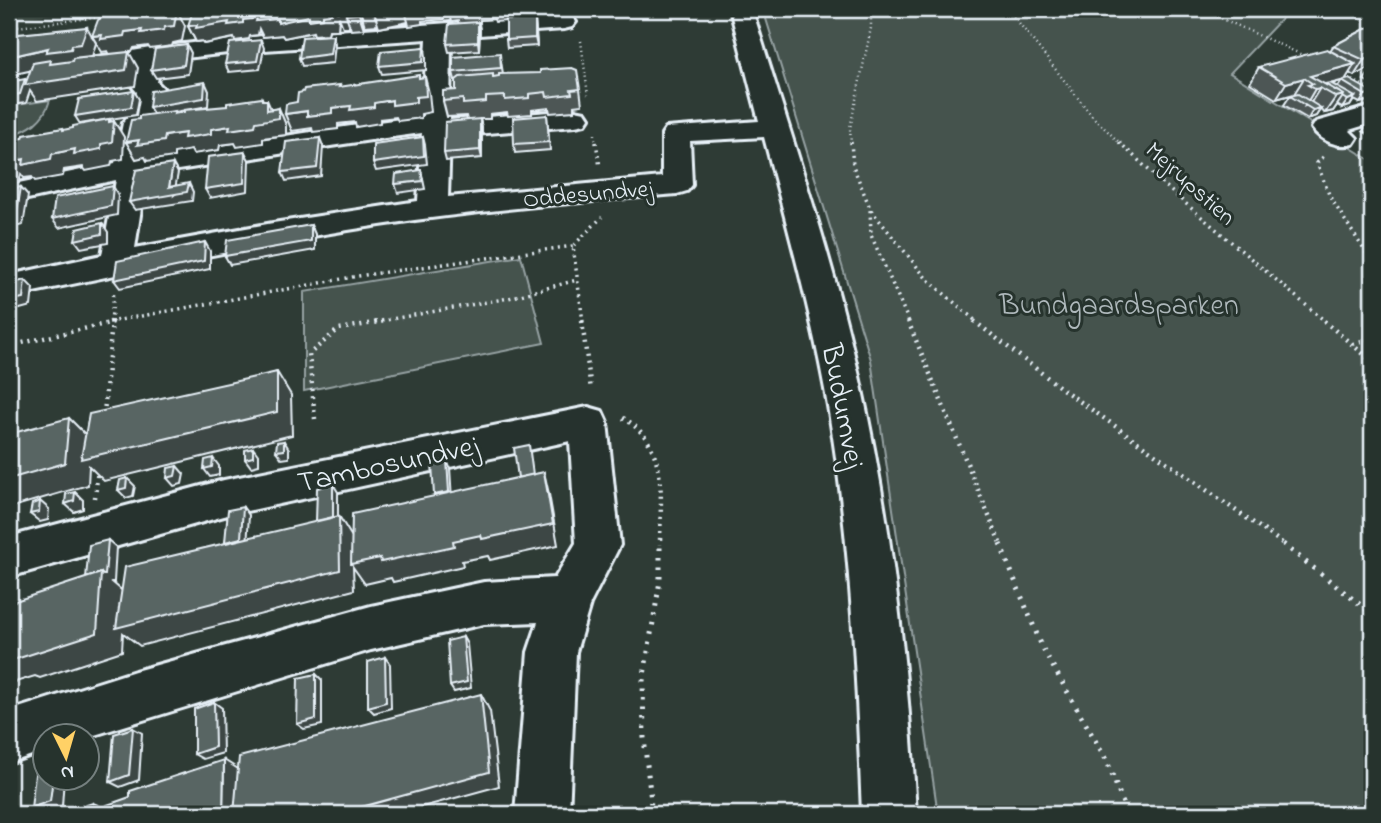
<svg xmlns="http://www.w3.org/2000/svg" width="1381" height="823" viewBox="0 0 1381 823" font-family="'Indie Flower',sans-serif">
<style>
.built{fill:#3b4843}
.green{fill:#45524e;stroke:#96a2a3;stroke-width:2}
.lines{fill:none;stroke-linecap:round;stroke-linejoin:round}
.minor-casing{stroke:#e8f1f8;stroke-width:6}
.path-far3{stroke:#e8f1f8;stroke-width:2.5;stroke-dasharray:1 3.5;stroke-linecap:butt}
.path-far2{stroke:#e8f1f8;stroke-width:3.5;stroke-dasharray:2 4.5;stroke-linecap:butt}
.path-far1{stroke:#e8f1f8;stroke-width:4.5;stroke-dasharray:2 5;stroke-linecap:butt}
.path{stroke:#e8f1f8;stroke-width:5;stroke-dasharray:2.5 7;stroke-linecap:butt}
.minor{fill:#26332d;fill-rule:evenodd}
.wall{fill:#4d5755;stroke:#e8f1f8;stroke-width:2;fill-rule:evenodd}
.shaded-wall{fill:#3e4745;stroke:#e8f1f8;stroke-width:2}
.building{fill:#596563;stroke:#e8f1f8;stroke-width:2}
.labels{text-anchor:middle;stroke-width:6;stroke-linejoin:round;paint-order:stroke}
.far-street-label{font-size:24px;fill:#e8f1f8;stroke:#26332d}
.park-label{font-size:30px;fill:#afb9bc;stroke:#26332d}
.street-label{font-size:30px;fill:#e8f1f8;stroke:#26332d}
</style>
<rect width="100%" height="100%" fill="#2e3b35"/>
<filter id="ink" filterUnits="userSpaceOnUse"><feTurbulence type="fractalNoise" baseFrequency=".0143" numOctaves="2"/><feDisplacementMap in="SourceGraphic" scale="14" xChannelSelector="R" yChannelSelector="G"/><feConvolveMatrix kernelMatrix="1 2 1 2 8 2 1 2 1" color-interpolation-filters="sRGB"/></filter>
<g filter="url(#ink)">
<polygon class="built" points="9,9 98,9 9,19"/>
<g class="green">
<polygon points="763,9 1264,9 1285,15 1230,73 1372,161 1372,814 938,814 871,360"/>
<path d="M 50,100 C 44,121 29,130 9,136 L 9,106 Z"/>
<polygon points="521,256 544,343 304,391 304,292"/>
</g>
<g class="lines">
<g class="minor-casing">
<g id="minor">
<path d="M 730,9 L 752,9 C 790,134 833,257 861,385 C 892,525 908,671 916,814 L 862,814 C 857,688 852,562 833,437 C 818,336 790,236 764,137 L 690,141 L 692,185 L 687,191 L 677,194 C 578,202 479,210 380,225 C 255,244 132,272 9,297 L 9,275 L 102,255 L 116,180 L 9,203 L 9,185 L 115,163 L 123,123 L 132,113 L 137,92 L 131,85 L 136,65 L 9,88 L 9,72 L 150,48 L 236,38 L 564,15 L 572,17 L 576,22 L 572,27 L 564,29 L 451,37 L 450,120 L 575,110 L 585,112 L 589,118 L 585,124 L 575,126 L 450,136 L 448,197 L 662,177 L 662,134 L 666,128 L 759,121 ZM 427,39 L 423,116 C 329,128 238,144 144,158 L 150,126 L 158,116 L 164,89 L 157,82 L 161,61 L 236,52 ZM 422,133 L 418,201 L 273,223 L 135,248 L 146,175 C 238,161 329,145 422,133 Z"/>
<path d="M 1372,106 L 1372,123 L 1349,130 L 1357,138 L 1353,144 C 1338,148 1321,141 1312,128 L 1316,122 Z"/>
<polygon points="588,407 602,411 607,422 620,545 590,604 576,652 569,814 515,814 528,652 538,622 484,624 371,650 88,737 46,736 46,750 9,763 9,711 135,671 371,606 484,582 555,578 576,543 570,441 224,516 9,577 9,537 224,480"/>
</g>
</g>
<g class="path-far3">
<polyline points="1008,9 1093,117 1121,144"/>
<polyline points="1201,9 1309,58"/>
<polyline points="9,28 166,9"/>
<polyline points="581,41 588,95"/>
<polyline points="1341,74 1371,89"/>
<polyline points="595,134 596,144"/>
<polyline points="851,144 850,128 871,28 871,9"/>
</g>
<g class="path-far2">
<polyline points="596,142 600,167"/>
<polyline points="851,142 853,166 870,208 871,235 909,322"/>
<polyline points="1119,142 1172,192 1326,322"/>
<polyline points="1323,157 1317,163 1330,197 1372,262"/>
<polyline points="871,210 927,279 977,322"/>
<polyline points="109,322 358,276 573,246"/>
<polyline points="111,322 114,290"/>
<polyline points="375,322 509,298 577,280"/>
<polyline points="583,322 573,246 602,217"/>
</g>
<g class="path-far1">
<polyline points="582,321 591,390"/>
<polyline points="908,321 1001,545"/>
<polyline points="974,321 1065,391 1285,545"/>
<polyline points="1324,321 1372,361"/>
<polyline points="1353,344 1372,340"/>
<polyline points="9,346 118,321"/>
<polyline points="104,414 112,321"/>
<path d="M 623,418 C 670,444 660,500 660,545"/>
<polyline points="315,419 309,354 339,329 385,321"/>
<polyline points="95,498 98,468"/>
</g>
<g class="path">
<polyline points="1000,544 1043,649 1107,761 1127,814"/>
<polyline points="1283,544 1372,614"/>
<polyline points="649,814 651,801 644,738 643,681 660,581 660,544"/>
</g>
<use href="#minor" class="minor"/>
</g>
<g class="wall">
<polygon points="197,9 257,9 258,12 338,10 338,9 444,9 444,19 422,21 422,24 409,26 408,22 379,28 378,25 365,26 364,29 351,30 350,27 343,27 339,17 338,30 329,30 328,34 314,35 313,32 284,38 282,35 263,37 259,29 258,35 250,36 249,39 235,41 234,38 204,44 202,41 196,42 188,26"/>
<path d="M 448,9 L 572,9 L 572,13 L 535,19 L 537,46 L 507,48 L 506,40 L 506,21 L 495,22 L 494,19 L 480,20 L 480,23 L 479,23 L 480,30 L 479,50 L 449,52 L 447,44 L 459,24 L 458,21 L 451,22 ZM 529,16 L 530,18 L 515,19 L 515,17 Z"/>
<polygon points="1367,28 1372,66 1354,76 1349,73 1345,80 1331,84 1338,87 1342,81 1372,92 1367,101 1360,103 1354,100 1350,106 1342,108 1337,105 1333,111 1325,113 1320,110 1316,116 1308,119 1284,105 1290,96 1295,95 1294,94 1276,99 1250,83 1259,67 1330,51 1333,46"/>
<polygon points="501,61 503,74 580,89 582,105 574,106 574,111 550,113 549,108 532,110 532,114 508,116 507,112 490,114 490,119 480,119 482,128 482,158 446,161 444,153 467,120 466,116 447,117 443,101 456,90 456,80 455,80 453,72"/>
<polygon points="1372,71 1372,84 1364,80 1370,72"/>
<polygon points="547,115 550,150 515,153 514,144"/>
<polygon points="1372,122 1372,137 1363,131 1369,123"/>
</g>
<g class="shaded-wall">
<polygon points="254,9 257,9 261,19 323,15 333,9 338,9 339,12 347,11 346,15 350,27 343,27 339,17 338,30 329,30 328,34 314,35 313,32 284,38 282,35 263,37 259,29 258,35 250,36 249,39 235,41 234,38 204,44 202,41 196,42 188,26 243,20"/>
<polygon points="393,9 406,9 405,10 408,22 379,28 374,12"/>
<polygon points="441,9 444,9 444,19"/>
<polygon points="528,9 572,9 572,13 535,19 537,46"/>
<polygon points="177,10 185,26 182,41 173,43 172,46 150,49 148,46 134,48 132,52 129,52 138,68 135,86 37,101 30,91 26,103 9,105 9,96 25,79 29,84 51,66 15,74 13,70 9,71 9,57 48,48 72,45 87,27 96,43 91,60 110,55 108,51 102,52 92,36 165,27"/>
<polygon points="360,10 365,26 364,29 359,14"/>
<polygon points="478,22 480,30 479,50 478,42"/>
<polygon points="333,35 335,43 333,63 302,66 299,58"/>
<polygon points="261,40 264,48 260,69 229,72 225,64"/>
<polygon points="187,45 191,53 188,74 156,78 151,70"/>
<polygon points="424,47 426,56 426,70 382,74 379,66"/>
<polygon points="1372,56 1372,66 1354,76 1364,60"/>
<polygon points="1355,64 1345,80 1314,88 1313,84 1310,76"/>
<polygon points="425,77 429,93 431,112 421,114 421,118 398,121 396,117 380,119 380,123 356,127 355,122 338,124 338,129 313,132 312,128 292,131 285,114 416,97"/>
<polygon points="1304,78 1294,94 1276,99 1286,83"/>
<polygon points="205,82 209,91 208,106 175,112 183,127 154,115 149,107"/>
<polygon points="1320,88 1310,104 1305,106 1315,89"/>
<polygon points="134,91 139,99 136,115 110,119 113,125 114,121 124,137 123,159 112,161 111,166 86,171 83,167 64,170 63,176 35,181 32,177 24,178 21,174 19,183 9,185 9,175 11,162 101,144 109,119 80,124 75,116"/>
<polygon points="1372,93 1367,101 1360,103 1365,95"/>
<polygon points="1344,95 1333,111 1325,113 1336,97"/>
<polygon points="1355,97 1350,106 1342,108 1348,100"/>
<polygon points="262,98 267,108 267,100 274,116 279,108 286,125 286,135 263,138 263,143 237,147 235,143 220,145 219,150 193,154 191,150 174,153 174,157 147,161 145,157 136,159 126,142 256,122"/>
<polygon points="1321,108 1316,116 1308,119 1313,110"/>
<polygon points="480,119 482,128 482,158 480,150"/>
<polygon points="423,137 425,145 427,164 376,171 373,163"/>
<polygon points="320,138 323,146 321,176 286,181 282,172"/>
<polygon points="245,152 249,160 248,191 210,198 205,189"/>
<polygon points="173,164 178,173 174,195 189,183 193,192 192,201 135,210 129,202 169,187"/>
<polygon points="421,170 425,189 398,193 395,184"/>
<polygon points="113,186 118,195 117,215 59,228 52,219"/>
<polygon points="21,187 28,195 23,225 9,228 9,218"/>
<polygon points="102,223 108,232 108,243 81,248 75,240"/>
<polygon points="311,225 315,234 315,250 230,265 225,256"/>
<polygon points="205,242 210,251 210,269 120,288 114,280"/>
<polygon points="25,280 33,288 31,306 9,312 9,301"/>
<polygon points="277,372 291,395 292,435 104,481 89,466 88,485 9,508 9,479 69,418 91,440"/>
<polygon points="284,441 289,449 289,458 282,459 276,451"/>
<polygon points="253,448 259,456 259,465 251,467 245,459"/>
<polygon points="213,458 219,466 219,475 210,477 204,469"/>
<polygon points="447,460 450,468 452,500 437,503"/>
<polygon points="177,466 184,474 182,484 174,486 167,478"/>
<polygon points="544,472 549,494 558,545 490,560 488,556 462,561 463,566 393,582 391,578 365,584 353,567 354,590 140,646 123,633 122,651 40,678 35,676 9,684 9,657 95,587 108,540 116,547 114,582 112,582 125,593 339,516 352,537 453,541"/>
<polygon points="127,478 135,486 133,496 126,498 118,490"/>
<polygon points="333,484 338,492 338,525 322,529"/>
<polygon points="75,492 83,500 83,509 74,512 65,504"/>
<polygon points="40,501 49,509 48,520 40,522 30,514"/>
<polygon points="243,507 249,515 247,546 232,550"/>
<polygon points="9,571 17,577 11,613 9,614"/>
<polygon points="463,637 467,644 471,688 454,692 450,686"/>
<polygon points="385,657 390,664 391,708 374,713 368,707"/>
<polygon points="316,674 322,680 322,725 304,729 297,724"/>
<polygon points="481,694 490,711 499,786 397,814 337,814"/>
<polygon points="214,702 222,708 223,753 203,759 194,754"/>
<polygon points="133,728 142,733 139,780 120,787 110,782"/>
<polygon points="224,760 246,774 246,814 223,814"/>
<polygon points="53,778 64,778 62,806 42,813 31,808"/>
<polygon points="93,803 119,814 93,810"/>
</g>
<g class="building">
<polygon points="197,9 254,9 252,19 243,20 243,23 228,25 229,22 196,28 197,25 188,26 193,10"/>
<polygon points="272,9 333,9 332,14 323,15 323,18 309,20 309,16 278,23 278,19 256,21 259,11"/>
<polygon points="338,9 393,9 374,12 375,9 360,10 359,14 346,15 347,11 338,12"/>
<polygon points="177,10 174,26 165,27 164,30 141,33 142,30 125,32 124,36 101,39 102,35 92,36 98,20 102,17"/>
<polygon points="535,18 535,38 506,40 506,20"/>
<polygon points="478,22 478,42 447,44 449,24"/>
<polygon points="87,27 81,44 72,45 71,49 46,52 48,48 9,57 9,35"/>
<polygon points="1372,27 1372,56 1364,60 1333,46 1367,28"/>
<polygon points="333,35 330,54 299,58 302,37"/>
<polygon points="261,40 257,61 225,64 230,43"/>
<polygon points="187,45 184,65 151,70 155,49"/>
<polygon points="424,47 423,62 379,66 381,51"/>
<polygon points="1327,49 1355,64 1310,76 1344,95 1336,97 1320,88 1315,89 1308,85 1313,84 1304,78 1286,83 1259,67"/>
<polygon points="129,52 126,70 25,85 33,63 51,60 50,64 72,61 73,58"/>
<polygon points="500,53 501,68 453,72 453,57"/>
<polygon points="572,68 577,70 580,89 571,90 572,94 547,97 546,92 529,94 529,98 505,100 505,96 486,97 486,102 463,104 463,99 443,101 443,91 456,90 456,80 460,77 493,74 493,77 499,76 499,74 540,73 540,70"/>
<polygon points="419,75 419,78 425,77 426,96 416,97 416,102 392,105 392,100 374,103 374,107 350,110 351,106 332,108 332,113 307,116 307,111 285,114 286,104 297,102 298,93 303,92 304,89 340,85 339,87"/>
<polygon points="25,79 20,94 9,96 9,82"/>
<polygon points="1349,79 1372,92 1372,93 1365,95 1342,81"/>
<polygon points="205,82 204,98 149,107 151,91"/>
<polygon points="1330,83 1355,97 1348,100 1343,97 1344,95 1325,84"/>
<polygon points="134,91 131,107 75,116 79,99"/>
<polygon points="1298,94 1321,108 1313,110 1290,96"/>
<polygon points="262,98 262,100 267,100 267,110 279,108 279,118 256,122 255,126 229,130 230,126 211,129 211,134 184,138 185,133 165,136 164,141 137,145 139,140 126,142 131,120 139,119 139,116 175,111 174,114 184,112 184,110 227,106 227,103"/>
<polygon points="547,115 549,142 514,144 513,118"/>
<polygon points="109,119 109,122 114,121 112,142 101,144 101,149 74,154 75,149 52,154 51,159 23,165 24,159 11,162 16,139 23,138 24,135 63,128 63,130 73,128 73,126"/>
<polygon points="480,119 480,150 444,153 445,122"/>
<polygon points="423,137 424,156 373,163 373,144"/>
<polygon points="320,138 317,168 282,172 286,142"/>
<polygon points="245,152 244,183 205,189 208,157"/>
<polygon points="12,162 14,166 13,174 9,175 9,163"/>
<polygon points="173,164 169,187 189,183 187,192 129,202 136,170"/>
<polygon points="421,170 423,181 395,184 396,174"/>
<polygon points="113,186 111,206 52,219 55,198"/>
<polygon points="21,187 16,217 9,218 9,189"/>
<polygon points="102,223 102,234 75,240 77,229"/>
<polygon points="311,225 311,241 225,256 227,240"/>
<polygon points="205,242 204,261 114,280 117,261"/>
<polygon points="25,280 23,298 9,301 9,284"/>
<polygon points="277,372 277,412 81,459 89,414"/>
<polygon points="69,418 65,463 9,479 9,434"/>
<polygon points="284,441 284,450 276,451 277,442"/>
<polygon points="529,445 533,475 518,478 514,448"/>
<polygon points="253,448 253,457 245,459 245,450"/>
<polygon points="213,458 212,467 204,469 205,460"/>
<polygon points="447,460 449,492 434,495 432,464"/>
<polygon points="177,466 175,476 167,478 168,468"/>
<polygon points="544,472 553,524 482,539 481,535 453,541 454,546 381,562 380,558 351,564 352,514"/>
<polygon points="127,478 126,488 118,490 120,480"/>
<polygon points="333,484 333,517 316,521 317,488"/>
<polygon points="75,492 74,501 65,504 66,494"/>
<polygon points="40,501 39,512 30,514 32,504"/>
<polygon points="243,507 241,538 225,542 228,510"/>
<polygon points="339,516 340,570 116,628 125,567"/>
<polygon points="108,540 105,575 103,575 101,573 86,578 89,545"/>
<polygon points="101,573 97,633 10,661 11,657 9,657 9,603"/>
<polygon points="463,637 467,682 450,686 447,641"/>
<polygon points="385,657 386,702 368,707 368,662"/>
<polygon points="316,674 316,719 297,724 298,678"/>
<polygon points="481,694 489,772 336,814 234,814 239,757"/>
<polygon points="214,702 215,747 194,754 194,709"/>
<polygon points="133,728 129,775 110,782 114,734"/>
<polygon points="46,755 46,778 53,778 50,801 31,808 37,758"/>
<polygon points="224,760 223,814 60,814 93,803 93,810 130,797 130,791"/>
</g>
</g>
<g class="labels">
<g class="far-street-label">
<text transform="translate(1191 183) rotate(42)" y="8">Mejrupstien</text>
<text transform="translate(588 193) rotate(-5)" y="8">Oddesundvej</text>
</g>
<g class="park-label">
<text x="1119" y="314">Bundgaardsparken</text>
</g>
<g class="street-label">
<text transform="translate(844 406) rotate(79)" y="10">Budumvej</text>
<text transform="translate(388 463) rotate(-12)" y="10">Tambosundvej</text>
</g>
</g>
<rect width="1381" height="823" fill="none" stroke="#26332d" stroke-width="35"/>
<rect x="18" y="18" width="1346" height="788" fill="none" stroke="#e8f1f8" stroke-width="2.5" filter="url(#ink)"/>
<g transform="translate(66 757) rotate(175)"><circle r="33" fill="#26332d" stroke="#747f7e" stroke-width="2"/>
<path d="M0-5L12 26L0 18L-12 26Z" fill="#ffd166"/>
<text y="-10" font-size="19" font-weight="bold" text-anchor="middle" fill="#e8f1f8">N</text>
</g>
</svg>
